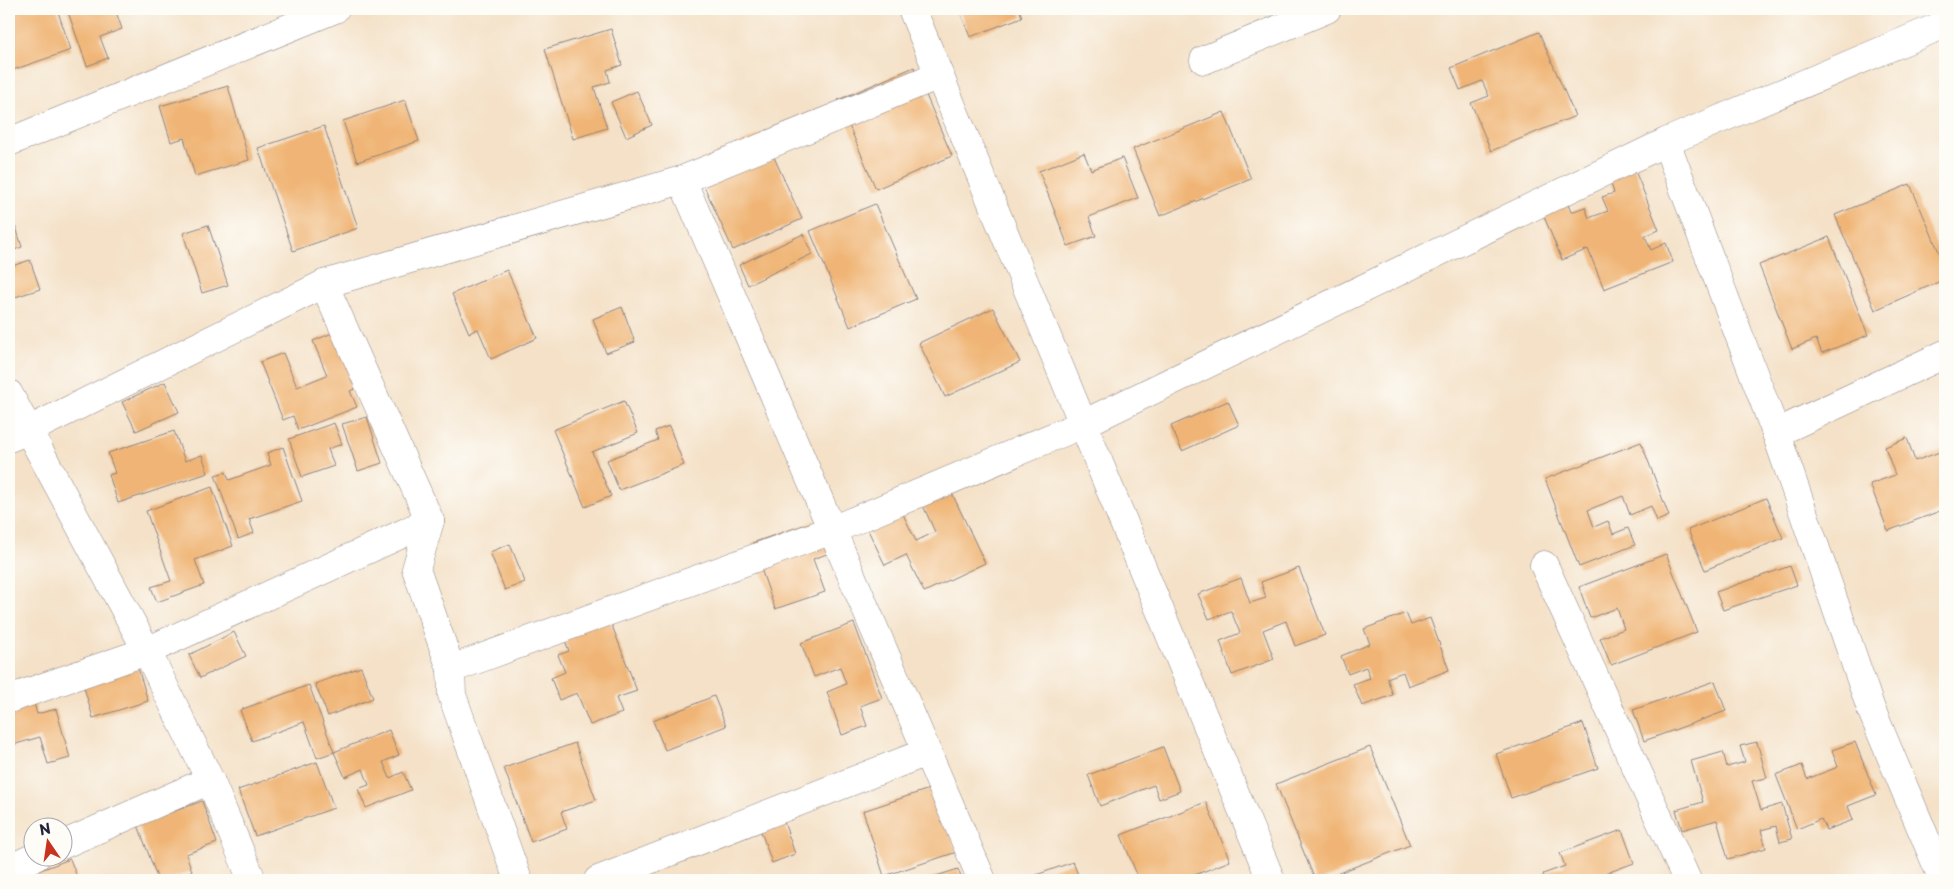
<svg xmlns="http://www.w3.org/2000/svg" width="1954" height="889" viewBox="0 0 1954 889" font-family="'Playpen Sans',sans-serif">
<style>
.building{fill:#f0b576}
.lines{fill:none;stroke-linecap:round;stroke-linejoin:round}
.street-casing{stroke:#8b8281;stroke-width:29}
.street{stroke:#fff;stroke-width:28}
</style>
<rect width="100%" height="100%" fill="#fdfcf7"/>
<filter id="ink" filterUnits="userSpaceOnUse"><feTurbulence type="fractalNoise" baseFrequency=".02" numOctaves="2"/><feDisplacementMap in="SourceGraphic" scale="10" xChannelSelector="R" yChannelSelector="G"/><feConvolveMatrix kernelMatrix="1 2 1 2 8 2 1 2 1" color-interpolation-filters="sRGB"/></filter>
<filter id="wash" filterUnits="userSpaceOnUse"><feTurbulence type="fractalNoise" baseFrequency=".0096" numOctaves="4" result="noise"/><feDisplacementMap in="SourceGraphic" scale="20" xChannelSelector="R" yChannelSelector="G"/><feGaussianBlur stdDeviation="1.12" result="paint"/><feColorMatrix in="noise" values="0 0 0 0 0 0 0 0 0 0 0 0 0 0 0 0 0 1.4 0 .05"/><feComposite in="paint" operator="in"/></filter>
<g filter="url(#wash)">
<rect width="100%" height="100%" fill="#f4e1c7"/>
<g id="blocks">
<g class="building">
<polygon points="9,9 57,9 71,50 13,70 9,59"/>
<polygon points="67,9 115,9 122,29 100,37 108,58 87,66"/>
<polygon points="959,9 1019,9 1022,17 970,37"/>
<polygon points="611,29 622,65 607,70 610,82 594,87 607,128 573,139 545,49"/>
<polygon points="1539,32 1575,116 1491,151 1471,103 1489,96 1482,81 1460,90 1451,68"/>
<polygon points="914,67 952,156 876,189 838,100"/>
<polygon points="228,86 249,160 195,176 184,138 171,142 160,106"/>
<polygon points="637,91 652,125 626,137 611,102"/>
<polygon points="405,100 419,141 357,162 343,121"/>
<polygon points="1224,112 1251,179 1160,216 1133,149"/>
<polygon points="324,126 358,228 293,251 258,148"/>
<polygon points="763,133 802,219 733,250 694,164"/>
<polygon points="1084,153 1091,170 1122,158 1138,198 1089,217 1096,236 1068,246 1039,171"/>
<polygon points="1634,168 1659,230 1645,236 1651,250 1666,243 1673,262 1604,289 1588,249 1562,260 1540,207 1565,197 1571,212 1585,207 1589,218 1608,211 1602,197 1614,193 1609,178"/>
<polygon points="1910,184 1945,266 1945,279 1875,310 1835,215"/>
<polygon points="875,204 916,299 850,327 810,231"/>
<polygon points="208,225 228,285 202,293 183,233"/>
<polygon points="16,227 22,247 9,252 9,229"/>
<polygon points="803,234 812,254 748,285 739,265"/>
<polygon points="1829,237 1868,335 1822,353 1816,339 1792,349 1759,265"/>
<polygon points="30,260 40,289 9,299 9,267"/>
<polygon points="507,270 537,338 491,359 478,329 469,333 452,294"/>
<polygon points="622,307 635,342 606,353 593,319"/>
<polygon points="993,308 1020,362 945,397 919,343"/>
<polygon points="337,331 359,387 350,391 357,407 298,430 293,416 283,420 260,362 283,353 297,387 327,375 313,341"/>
<polygon points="165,382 179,412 136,431 122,402"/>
<polygon points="624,401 638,433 592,452 611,496 585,507 553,430"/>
<polygon points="1228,401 1239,425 1182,451 1171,426"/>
<polygon points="367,417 382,463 358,471 342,424"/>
<polygon points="334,423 342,444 328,449 334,466 302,477 289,439"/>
<polygon points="669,426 684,465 619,490 607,460 658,440 655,431"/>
<polygon points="174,431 185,461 202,455 208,473 118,503 109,475 115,473 108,453"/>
<polygon points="1907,438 1915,461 1945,450 1945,509 1888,531 1870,484 1895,475 1885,447"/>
<polygon points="1641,442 1669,516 1657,521 1651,506 1630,515 1623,496 1588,510 1594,527 1608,521 1613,534 1628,528 1635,545 1579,567 1545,479"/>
<polygon points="283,447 302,501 249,519 254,533 238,539 215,475 226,472 229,480 271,465 267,453"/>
<polygon points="212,487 233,546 195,560 204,585 157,602 151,587 171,581 146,511"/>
<polygon points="949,487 985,563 924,592 906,555 885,565 867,528 902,512 916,541 935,532 921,501"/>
<polygon points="1766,498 1783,538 1705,570 1688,530"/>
<polygon points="824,518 835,551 813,559 825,592 775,609 752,543"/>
<polygon points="510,544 525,582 505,590 490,552"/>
<polygon points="1666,554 1697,632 1611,665 1600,638 1624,629 1617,608 1590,618 1579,587"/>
<polygon points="1790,566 1797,585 1723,610 1716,592"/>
<polygon points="1299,568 1325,635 1295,646 1286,621 1263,630 1274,659 1232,675 1220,641 1240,633 1231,611 1209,619 1198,594 1241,578 1250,603 1266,598 1261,582"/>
<polygon points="1406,613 1411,625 1430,618 1449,670 1408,686 1403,672 1387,678 1393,695 1362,706 1353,684 1370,678 1366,667 1348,674 1341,656 1370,644 1364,629"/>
<polygon points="608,615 637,691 616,698 622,713 590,725 577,693 559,700 551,678 565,672 558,655 569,651 562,633"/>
<polygon points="854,623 882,698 860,706 867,726 842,735 827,692 846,684 840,667 814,677 801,643"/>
<polygon points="234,632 246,656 200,678 189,655"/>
<polygon points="361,667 373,698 328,716 315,684"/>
<polygon points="138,668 148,701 93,718 83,684"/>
<polygon points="1715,681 1726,711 1644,741 1633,710"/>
<polygon points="309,685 334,752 317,758 304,722 252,741 240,710"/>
<polygon points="714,696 726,726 665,750 653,721"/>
<polygon points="34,703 37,714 56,709 70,758 48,764 40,737 9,746 9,711"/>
<polygon points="1583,723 1598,768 1511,798 1496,754"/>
<polygon points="389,730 399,755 383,762 390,778 403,772 411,790 366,808 358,789 369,785 363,769 345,777 334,752"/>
<polygon points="1757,742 1767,778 1752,781 1761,810 1782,804 1792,839 1780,842 1776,826 1761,830 1766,848 1728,859 1717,820 1682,830 1676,810 1703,802 1691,761 1723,752 1727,767 1745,762 1740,746"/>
<polygon points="1855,742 1876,795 1848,806 1853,820 1826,830 1821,819 1797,829 1776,775 1802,765 1807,779 1838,767 1832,750"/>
<polygon points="575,743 596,800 561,812 567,829 531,842 504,768"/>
<polygon points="1163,747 1180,791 1159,799 1154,785 1100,806 1088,775"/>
<polygon points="1370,747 1410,845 1321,880 1315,880 1276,784"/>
<polygon points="317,762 334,808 255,836 238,790"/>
<polygon points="935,787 957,852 884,876 863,811"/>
<polygon points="202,801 217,843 186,854 192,871 166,880 158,880 138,825"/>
<polygon points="1206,802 1230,861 1182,880 1139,880 1121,835"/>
<polygon points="782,816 795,854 772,863 758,823"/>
<polygon points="1622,830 1634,863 1588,880 1545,880 1543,874 1565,866 1560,853"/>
<polygon points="70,859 77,877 69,880 36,880 33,873"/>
<polygon points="1073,862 1080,880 1022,880"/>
<polygon points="958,869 962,880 924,880"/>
</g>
</g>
</g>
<g filter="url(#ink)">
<use href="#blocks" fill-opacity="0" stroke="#8b8281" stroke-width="1"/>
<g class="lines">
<g class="street-casing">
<g id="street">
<polyline points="912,9 1271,880"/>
<polyline points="1204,60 1327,9"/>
<polyline points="9,142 335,9"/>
<polyline points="1666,142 1776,433 1871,709 1943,880"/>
<polyline points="682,180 982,880"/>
<polyline points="324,284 430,521 416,569 451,669"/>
<polyline points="9,394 147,651 210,780 252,880"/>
<polyline points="1776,433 1945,354"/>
<polyline points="9,438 29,430 324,284 682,180 939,75"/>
<polyline points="1544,565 1687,880"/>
<polyline points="9,699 147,651 430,521"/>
<polyline points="62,845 210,780"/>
<polyline points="9,869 37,856"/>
<polyline points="518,880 452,695 451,669 832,530 1083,424 1666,142 1945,24"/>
<polyline points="598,880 927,752"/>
</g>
</g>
<use href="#street" class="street"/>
</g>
</g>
<rect width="1954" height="889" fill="none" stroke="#fdfcf7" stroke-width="30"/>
<g transform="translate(48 842) rotate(347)"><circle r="24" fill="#fdfcf7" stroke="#a5a5ac"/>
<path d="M0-4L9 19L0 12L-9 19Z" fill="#c8321e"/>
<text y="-8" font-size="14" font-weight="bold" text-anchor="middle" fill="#22223b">N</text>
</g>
</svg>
